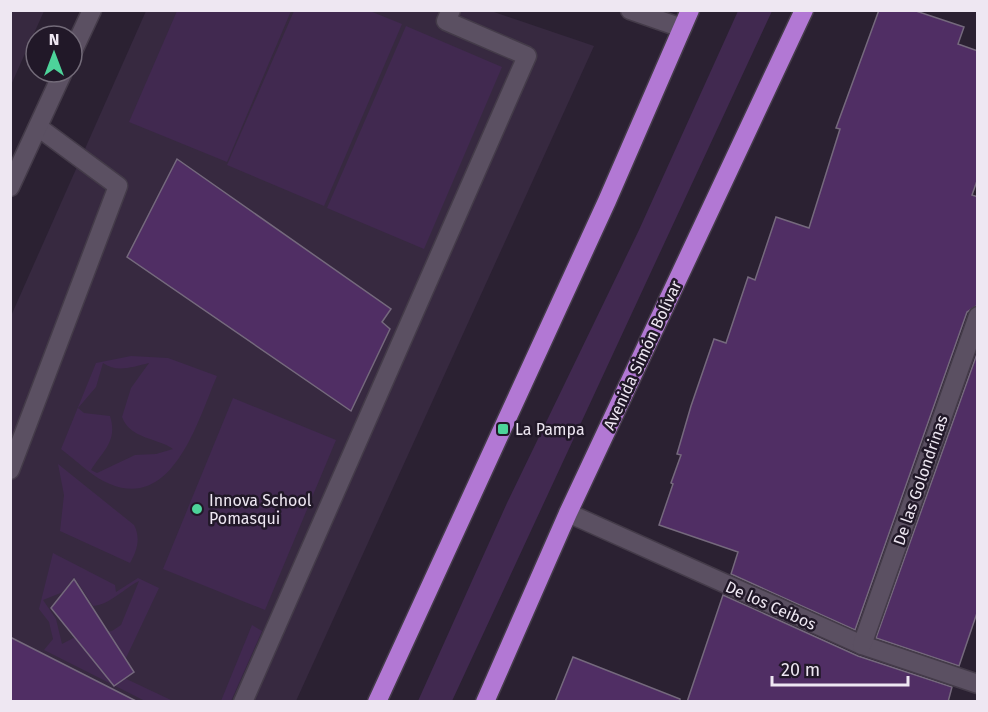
<svg xmlns="http://www.w3.org/2000/svg" width="988" height="712" viewBox="0 0 988 712" font-family="'Fira Sans',sans-serif">
<style>
.built{fill:#372940}
.green{fill:#412950;fill-rule:evenodd}
.building{fill:#502e64;stroke:#75697d;stroke-width:1.5}
.lines{fill:none;stroke-linecap:round;stroke-linejoin:round}
.service-casing{stroke:#443b49;stroke-width:21}
.minor-casing{stroke:#443b49;stroke-width:21}
.trunk-casing{stroke:#443b49;stroke-width:21}
.service{stroke:#5b5062;stroke-width:18}
.minor{stroke:#5b5062;stroke-width:18}
.trunk{stroke:#b278d4;stroke-width:18}
.poi-dot{fill:#4dd39a;stroke:#211828;stroke-width:2}
.labels{text-anchor:middle;stroke-width:5;stroke-linejoin:round;paint-order:stroke}
.street-label{font-size:16px;fill:#eee7f2;stroke:#211828}
.poi-label{font-size:16px;fill:#eee7f2;stroke:#211828;text-anchor:start}
</style>
<rect width="100%" height="100%" fill="#2b2132"/>
<g class="built">
<polygon points="11,10 44,11 11,85 10,11"/>
<polygon points="146,11 491,11 594,46 296,701 11,702 11,316"/>
</g>
<g class="green">
<polygon points="177,11 291,11 227,162 129,122"/>
<polygon points="294,11 370,11 402,24 324,206 227,165"/>
<polygon points="738,11 772,11 452,701 418,701 507,503 639,230"/>
<polygon points="406,26 502,67 424,249 327,208"/>
<path d="M 131,356 L 168,358 L 217,376 C 199,417 174,511 110,484 C 92,477 76,460 61,449 L 96,363 ZM 103,363 C 117,373 132,367 149,363 L 131,388 L 122,417 C 130,439 158,438 173,449 L 156,454 L 135,455 L 97,473 L 91,470 C 103,451 118,441 110,416 L 84,413 L 78,408 L 96,387 Z"/>
<polygon points="233,398 336,440 265,610 163,569"/>
<path d="M 58,464 L 134,525 C 141,538 137,551 130,563 L 60,531 L 64,495 Z"/>
<path d="M 53,553 L 115,585 L 116,592 L 138,578 L 159,588 L 118,675 L 173,701 L 145,701 L 44,650 L 53,639 L 49,622 L 39,609 ZM 74,577 L 93,606 C 111,604 123,589 139,581 L 121,625 L 112,631 L 77,636 L 62,644 L 56,619 L 43,600 L 63,592 Z"/>
<polygon points="252,625 262,631 231,701 221,701"/>
</g>
<g class="building">
<polygon points="879,10 913,10 964,27 958,44 978,51 978,178 972,195 978,197 978,305 967,312 855,630 731,574 738,552 659,525 673,484 671,483 681,455 677,454 691,406 714,339 726,343 748,277 755,280 776,217 809,228 840,129 836,128"/>
<polygon points="177,159 391,309 382,322 390,329 351,411 127,257"/>
<polygon points="978,351 978,610 959,666 876,638"/>
<polygon points="74,579 134,672 114,686 51,608"/>
<polygon points="723,595 858,656 952,687 948,702 687,702"/>
<polygon points="10,637 138,702 10,702"/>
<polygon points="573,657 680,699 680,702 555,702"/>
</g>
<g class="lines">
<g class="service-casing">
<g id="service">
<polyline points="10,470 118,186 38,127"/>
<polyline points="243,702 527,56 446,21 451,10"/>
</g>
</g>
<g class="minor-casing">
<g id="minor">
<polyline points="630,10 682,28"/>
<polyline points="72,53 92,10"/>
<polyline points="10,187 63,72"/>
<polyline points="568,513 862,645 978,684"/>
<polyline points="862,645 978,316"/>
</g>
</g>
<g class="trunk-casing">
<g id="trunk">
<polyline points="377,702 607,201 690,10"/>
<polyline points="485,702 568,513 804,10"/>
</g>
</g>
<use href="#service" class="service"/>
<use href="#minor" class="minor"/>
<use href="#trunk" class="trunk"/>
</g>
<g class="poi-dot">
<rect x="497" y="423" width="12" height="12" rx="3"/>
<circle cx="197" cy="509" r="6"/>
</g>
<g class="labels">
<g class="street-label">
<text transform="translate(642 355) rotate(-65)" y="6">Avenida Simón Bolívar</text>
<text transform="translate(920 480) rotate(-71)" y="6">De las Golondrinas</text>
<text transform="translate(771 605) rotate(24)" y="6">De los Ceibos</text>
</g>
<g class="poi-label">
<text x="515" y="435">La Pampa</text>
<text x="209" y="506">Innova School<tspan x="209" dy="18">Pomasqui</tspan></text>
</g>
</g>
<rect width="988" height="712" fill="none" stroke="#eee7f2" stroke-width="24"/>
<g transform="translate(54 54)"><circle r="28" fill="#211828" stroke="#736b79" stroke-width="1.5"/>
<path d="M0-4.5L10 22L0 15L-10 22Z" fill="#4dd39a"/>
<text y="-9" font-size="16" font-weight="bold" text-anchor="middle" fill="#eee7f2">N</text>
</g>
<path d="M772 676v9h136v-9" fill="none" stroke="#eee7f2" stroke-width="3"/>
<text x="781" y="676" font-size="18" fill="#eee7f2" stroke="#211828" stroke-width="4.5" paint-order="stroke">20 m</text>
</svg>
